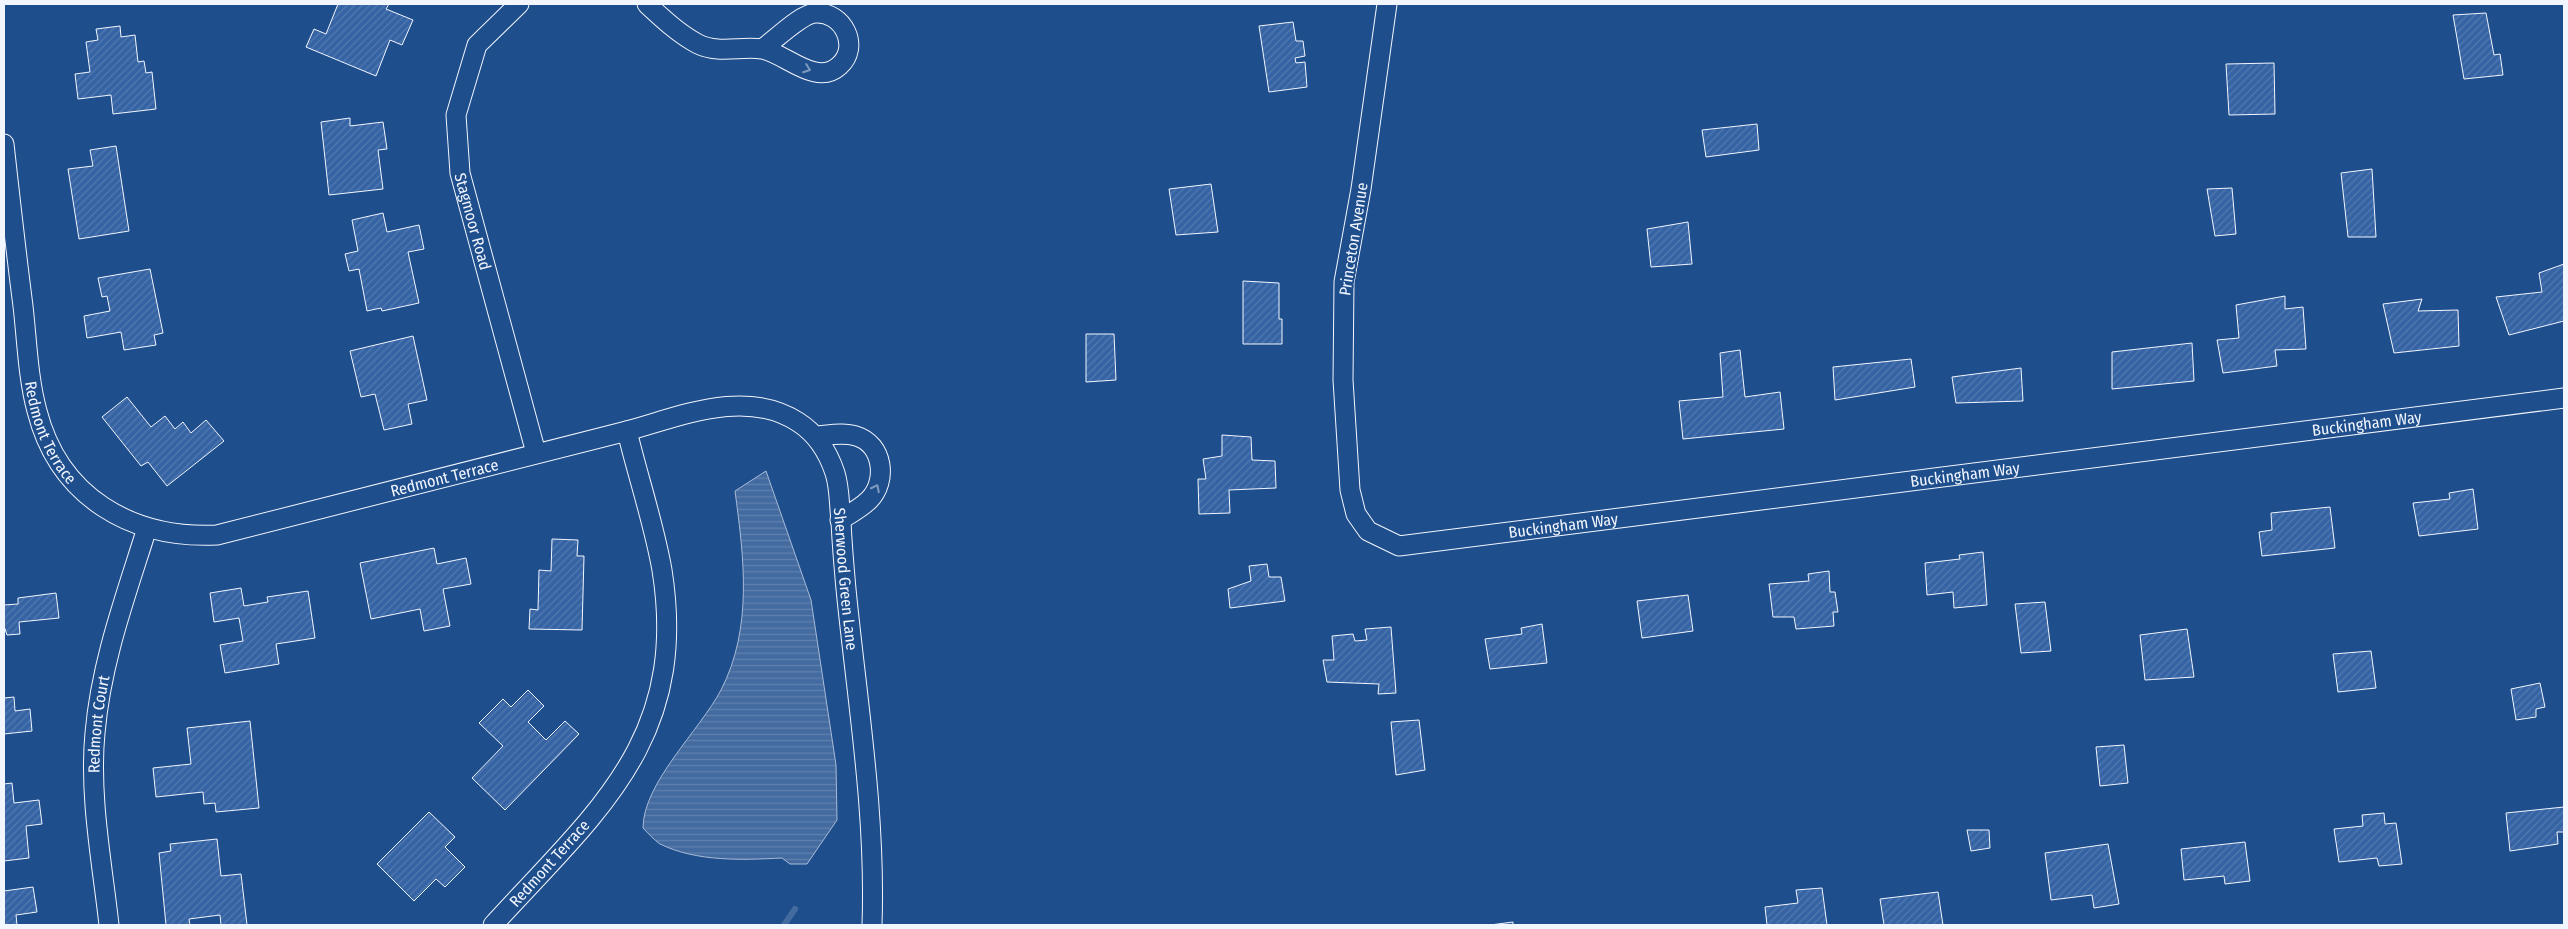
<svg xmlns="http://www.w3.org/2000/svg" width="2568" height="929" viewBox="0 0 2568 929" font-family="'Fira Sans Condensed',sans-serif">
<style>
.water{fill:url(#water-rules);stroke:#a8bbd7}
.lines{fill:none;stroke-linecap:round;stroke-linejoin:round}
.stream{stroke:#446ba0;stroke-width:6}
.building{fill:url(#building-hatch);stroke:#f2f6ff}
.street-casing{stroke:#f2f6ff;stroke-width:21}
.street{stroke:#1f4e8c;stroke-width:19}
.oneway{stroke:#7e9ac0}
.labels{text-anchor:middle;stroke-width:4;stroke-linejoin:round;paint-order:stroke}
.street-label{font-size:16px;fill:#f2f6ff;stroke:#1f4e8c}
</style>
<defs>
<pattern id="water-rules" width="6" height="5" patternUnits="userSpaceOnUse" patternTransform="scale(1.25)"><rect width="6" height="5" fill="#446ba0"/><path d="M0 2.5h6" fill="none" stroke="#5f81ae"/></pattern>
<pattern id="building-hatch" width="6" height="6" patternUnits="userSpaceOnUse" patternTransform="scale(1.25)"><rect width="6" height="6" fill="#3563a3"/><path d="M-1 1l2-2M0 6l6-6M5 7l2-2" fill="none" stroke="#537ab1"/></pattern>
</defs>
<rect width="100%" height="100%" fill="#1f4e8c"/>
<path class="water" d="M 766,471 L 811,600 L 836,765 L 837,820 L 807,864 L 790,864 L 782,858 C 743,860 697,862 660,844 C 654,840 648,833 643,828 C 643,783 700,730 721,690 C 753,628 744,558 735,491 Z"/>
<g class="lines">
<polyline class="stream" points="784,925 795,909"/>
</g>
<g class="building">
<polygon points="338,4 389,4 386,9 413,20 402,45 390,40 376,76 306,47 314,29 326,34"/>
<polygon points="2486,13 2494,55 2500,54 2503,75 2464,79 2453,15"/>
<polygon points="1293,22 1296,41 1303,41 1305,56 1295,58 1296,63 1305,62 1307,87 1269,92 1259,26"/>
<polygon points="120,26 121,37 135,35 138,62 144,61 146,73 152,72 156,109 113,114 111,95 78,99 75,74 90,72 86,42 98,40 96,29"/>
<polygon points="2274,63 2275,114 2229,115 2226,64"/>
<polygon points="350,118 350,126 383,122 387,149 378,150 383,189 329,195 321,122"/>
<polygon points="1757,124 1759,150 1706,157 1702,130"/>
<polygon points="116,146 129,231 79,239 68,169 93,166 90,150"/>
<polygon points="2372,169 2376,237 2348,237 2341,173"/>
<polygon points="1211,184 1218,232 1176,235 1169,189"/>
<polygon points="2232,188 2236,234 2215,236 2207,189"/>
<polygon points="383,213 387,232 419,225 424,249 408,252 419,303 382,311 381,308 367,311 359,269 349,271 345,254 358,251 352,220"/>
<polygon points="1688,222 1692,264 1651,267 1647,229"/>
<polygon points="2564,264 2564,321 2509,335 2496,297 2542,292 2539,273"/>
<polygon points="150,269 163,333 154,335 156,345 124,350 121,332 87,338 84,316 110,311 107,296 102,297 98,278"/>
<polygon points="1243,281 1279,283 1279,319 1282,319 1282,344 1243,344"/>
<polygon points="2285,296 2285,309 2303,307 2306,349 2275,350 2277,366 2223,373 2217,340 2239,338 2236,305"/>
<polygon points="2422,299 2418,311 2458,310 2459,346 2394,353 2383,304"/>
<polygon points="1086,334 1114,334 1116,380 1086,382"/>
<polygon points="413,336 427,400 408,404 412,424 384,430 375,394 361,397 350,351"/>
<polygon points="2192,343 2194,381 2112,389 2112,352"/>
<polygon points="1740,350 1745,397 1780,392 1784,429 1683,439 1679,401 1723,397 1720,353"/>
<polygon points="1911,359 1915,387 1835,400 1833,367"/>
<polygon points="2021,368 2023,401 1956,403 1952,377"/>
<polygon points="127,397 151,427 165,416 175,429 183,422 191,433 206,420 224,441 167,486 148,462 141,466 102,417"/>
<polygon points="1222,435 1251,437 1252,460 1275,461 1276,488 1229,490 1230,513 1199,514 1198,479 1206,479 1203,459 1222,456"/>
<polygon points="2473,489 2478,529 2419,536 2413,503 2450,499 2449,493"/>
<polygon points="2330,507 2335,548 2262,556 2259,532 2272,530 2271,513"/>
<polygon points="552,539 578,540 577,556 584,556 582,630 529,629 530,609 538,610 539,570 551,571"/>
<polygon points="434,548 437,564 466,558 471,584 443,589 450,626 424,631 420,609 371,619 360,563"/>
<polygon points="1983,552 1987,605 1954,608 1953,592 1927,595 1925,563 1960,559 1959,555"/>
<polygon points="1267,564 1269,577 1281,577 1285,601 1230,608 1228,589 1251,581 1249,566"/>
<polygon points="1829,571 1830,592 1835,592 1838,612 1833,612 1834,626 1796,629 1794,617 1773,617 1769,584 1809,581 1808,574"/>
<polygon points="241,588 244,606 268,602 267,597 308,591 315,638 276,644 279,664 225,673 220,645 243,641 239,618 214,622 210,593"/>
<polygon points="56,593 59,618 19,622 20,634 7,635 4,626 4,605 18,604 18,598"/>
<polygon points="1688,595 1693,631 1642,638 1637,601"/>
<polygon points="2045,602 2051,651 2021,653 2015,604"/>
<polygon points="1542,624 1547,663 1490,669 1485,639 1522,634 1521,628"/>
<polygon points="1391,627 1396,693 1378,694 1379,684 1327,682 1323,660 1334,660 1332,636 1353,634 1355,641 1367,640 1365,629"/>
<polygon points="2187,629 2194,677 2145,680 2140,635"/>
<polygon points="2371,651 2376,688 2338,692 2333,654"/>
<polygon points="2540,683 2545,707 2536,709 2536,717 2516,720 2511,689"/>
<polygon points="528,690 544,706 528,722 546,740 565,721 579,734 505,810 472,778 503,746 479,723 503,699 511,707"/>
<polygon points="14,697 15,711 30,709 32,731 4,734 4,698"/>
<polygon points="1419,720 1425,770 1396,775 1391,722"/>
<polygon points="250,721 259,808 216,812 215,803 204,804 203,792 156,797 153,768 191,764 187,728"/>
<polygon points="2124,745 2128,783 2100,786 2096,747"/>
<polygon points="12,783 14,803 39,800 42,824 26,826 29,858 4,861 4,784"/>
<polygon points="2564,807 2564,832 2557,832 2558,844 2510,851 2506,813"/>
<polygon points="429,812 455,837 445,847 465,867 445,887 436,879 414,901 377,864"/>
<polygon points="2384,813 2385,824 2396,823 2402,864 2379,866 2377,858 2339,862 2334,829 2363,826 2362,815"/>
<polygon points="1967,830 1989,830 1990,848 1971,851"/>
<polygon points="217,839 221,876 241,874 247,925 221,925 220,915 189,919 190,925 166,925 159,853 171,851 170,844"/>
<polygon points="2245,842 2250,881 2225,884 2224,876 2184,880 2181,849"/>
<polygon points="2108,844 2119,904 2094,908 2092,895 2051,900 2045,853"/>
<polygon points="33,887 37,912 16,915 17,925 4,925 4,891"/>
<polygon points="1822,888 1827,925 1767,925 1765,907 1798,903 1796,890"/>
<polygon points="1938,892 1943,925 1884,925 1880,899"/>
<polygon points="1513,922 1513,925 1490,925"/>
</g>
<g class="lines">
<g class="street-casing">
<g id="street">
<path id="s1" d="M 519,4 L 477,45 L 456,115 L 460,173 L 536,453"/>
<path d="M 647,4 C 662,18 679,34 698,44 C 718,54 741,46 762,49 C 785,53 816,87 839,66 C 861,47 843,11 815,13 C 801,14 775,40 762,49"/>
<path id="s2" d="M 1387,4 L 1361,189 L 1344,282 L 1343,380 L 1350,490 L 1356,514 L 1368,531 L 1399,546 L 2564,398"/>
<path id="s3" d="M 4,144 C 10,198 16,252 23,306 C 27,341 28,378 37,411 C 59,497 131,539 217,535 L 627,431 C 638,477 654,524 662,570 C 689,740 596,812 493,925"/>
<path id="s4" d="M 627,431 C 682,416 745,388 798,422 C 817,434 828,452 835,473 C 840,489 839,505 841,521 C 842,544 844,567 846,589 C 857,701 876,812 872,925"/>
<path d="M 817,436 C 829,435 844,432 856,436 C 883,444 888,481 869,500 C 861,508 850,514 840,520"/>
<path id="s5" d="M 109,925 C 102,862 89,796 95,733 C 101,662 126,595 147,528"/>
</g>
</g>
<use href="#street" class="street"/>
</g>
<defs><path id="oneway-chevron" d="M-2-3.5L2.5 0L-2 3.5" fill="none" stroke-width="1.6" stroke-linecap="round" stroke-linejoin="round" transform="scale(1.25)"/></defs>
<g class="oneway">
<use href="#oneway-chevron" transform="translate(807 69) rotate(20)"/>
<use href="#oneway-chevron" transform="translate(876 488) rotate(-63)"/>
</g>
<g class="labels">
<g class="street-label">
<text dy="6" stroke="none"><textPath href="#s1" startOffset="240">Stagmoor Road</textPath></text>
<text transform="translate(1353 239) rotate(-81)" y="6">Princeton Avenue</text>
<text dy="6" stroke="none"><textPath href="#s2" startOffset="1545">Buckingham Way</textPath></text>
<text dy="6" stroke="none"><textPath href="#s3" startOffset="294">Redmont Terrace</textPath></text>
<text dy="6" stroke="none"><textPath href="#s2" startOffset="1140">Buckingham Way</textPath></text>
<text dy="6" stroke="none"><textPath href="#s3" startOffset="742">Redmont Terrace</textPath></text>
<text dy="6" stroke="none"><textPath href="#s2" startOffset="735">Buckingham Way</textPath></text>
<text dy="6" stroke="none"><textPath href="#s4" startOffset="348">Sherwood Green Lane</textPath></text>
<text dy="6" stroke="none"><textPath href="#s5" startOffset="202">Redmont Court</textPath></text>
<text transform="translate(549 863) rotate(-48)" y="6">Redmont Terrace</text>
</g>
</g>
<rect width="2568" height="929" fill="none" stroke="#f2f6ff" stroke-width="10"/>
</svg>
